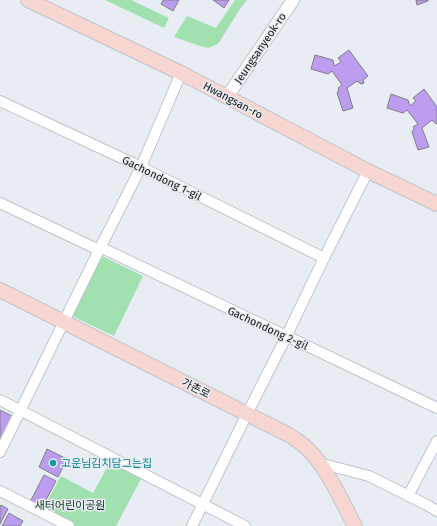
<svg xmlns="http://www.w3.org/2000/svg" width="437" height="526" viewBox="0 0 437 526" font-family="'Fira Sans','Noto Sans KR',sans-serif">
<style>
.green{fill:#a1e1b0}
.building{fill:#bc9cee;stroke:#827f86}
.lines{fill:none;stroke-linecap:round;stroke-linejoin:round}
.minor-casing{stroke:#bfc4cb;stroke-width:12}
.tertiary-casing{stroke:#bfc4cb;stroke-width:14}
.secondary-casing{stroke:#bfc4cb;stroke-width:16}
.minor{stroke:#fff;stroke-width:10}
.tertiary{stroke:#fff;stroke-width:12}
.secondary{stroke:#f7d6d2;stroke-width:14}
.culture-dot{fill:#0f9aa8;stroke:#e8edf4;stroke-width:1.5}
.labels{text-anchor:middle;stroke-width:3;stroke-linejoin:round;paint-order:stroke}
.street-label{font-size:11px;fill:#16171a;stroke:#e8edf4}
.culture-label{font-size:11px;fill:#0d838f;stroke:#e8edf4;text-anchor:start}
.park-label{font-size:11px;fill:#15371f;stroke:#e8edf4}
</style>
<rect width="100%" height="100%" fill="#e8edf4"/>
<g class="green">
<polygon points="105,0 131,0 169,18 164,28"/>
<polygon points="235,0 247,0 240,9 218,44 208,48 200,46 174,37 187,16 216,28"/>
<polygon points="100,255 143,276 114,336 72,316"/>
<polygon points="110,462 141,479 116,526 65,526 41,513 61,476 93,493"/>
</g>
<g class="building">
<polygon points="163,0 179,0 173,11 161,4"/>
<polygon points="213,0 229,0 224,8"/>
<polygon points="416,0 428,0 428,1 417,5"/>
<polygon points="349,50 368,76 363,80 364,83 361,84 357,81 347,88 353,108 343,111 337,93 339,90 338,88 342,85 332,71 328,74 311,69 315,55 333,60 334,66 341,62 338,58"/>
<polygon points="424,89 437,107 437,123 436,124 432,120 422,128 429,147 418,150 412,132 414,129 413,127 418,124 407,110 403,113 387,108 391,94 408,100 410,106 416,101 413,98"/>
<polygon points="0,410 14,417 0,444"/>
<polygon points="47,449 67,459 58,477 39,467"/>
<polygon points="44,475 56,481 42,508 30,502"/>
<polygon points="1,505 8,509 0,524 0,506"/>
<polygon points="9,513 23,521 20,526 2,526"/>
</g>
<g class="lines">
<g class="minor-casing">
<g id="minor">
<polyline points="0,101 141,167 324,258"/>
<polyline points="0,203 99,250"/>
<polyline points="100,247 437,408"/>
<polyline points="0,400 245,526"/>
<polyline points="0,452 99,250 141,167 181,73"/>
<polyline points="319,463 369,476 427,505 437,511"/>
<polyline points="0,491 69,526"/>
<polyline points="408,496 437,441"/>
<polyline points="192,526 247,414 286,337 324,258 368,171"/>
</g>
</g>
<g class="tertiary-casing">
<polyline id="tertiary" points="227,97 293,0"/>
</g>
<g class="secondary-casing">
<g id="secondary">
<polyline points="28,0 181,73 227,97 368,171 437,204"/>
<path d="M 0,290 L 289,435 C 294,438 298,441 302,444 C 325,462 341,500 355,526"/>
</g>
</g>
<use href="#minor" class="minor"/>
<use href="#tertiary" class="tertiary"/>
<use href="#secondary" class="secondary"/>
</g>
<circle class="culture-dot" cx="53" cy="463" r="4"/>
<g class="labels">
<g class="street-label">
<text transform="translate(260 48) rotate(-56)" y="4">Jeungsanyeok-ro</text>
<text transform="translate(233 100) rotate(28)" y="4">Hwangsan-ro</text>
<text transform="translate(162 178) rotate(26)" y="4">Gachondong 1-gil</text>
<text transform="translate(268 328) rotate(25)" y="4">Gachondong 2-gil</text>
<text transform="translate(196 388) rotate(27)" y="4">가촌로</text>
</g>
<g class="culture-label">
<text x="61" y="467">고운님김치담그는집</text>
</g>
<g class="park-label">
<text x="70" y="509">새터어린이공원</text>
</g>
</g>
</svg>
